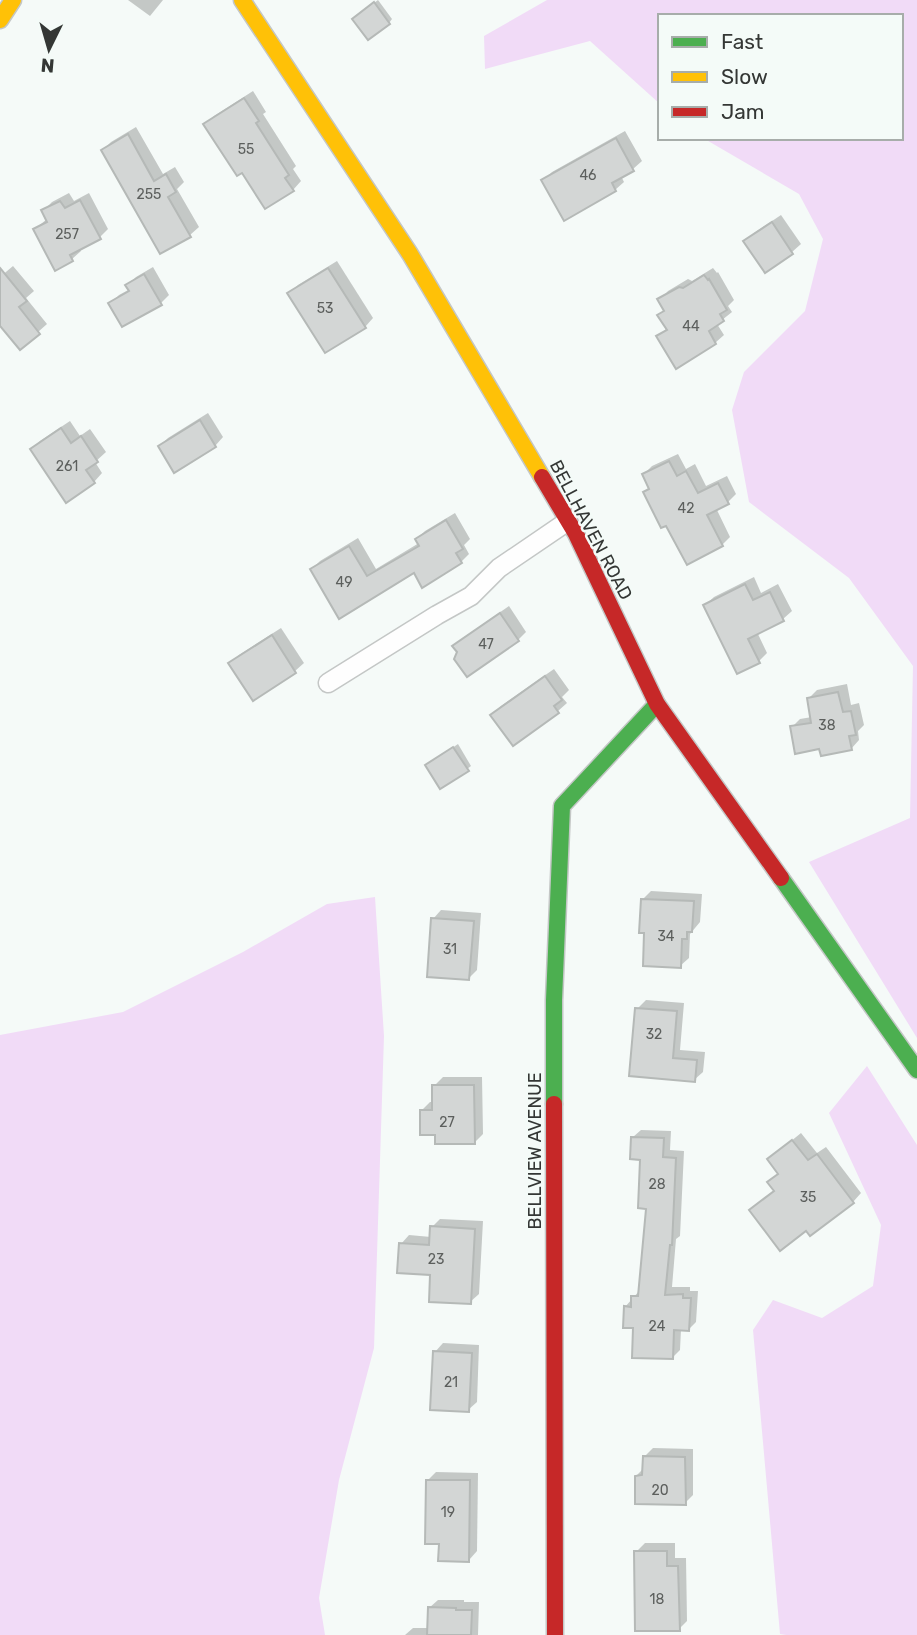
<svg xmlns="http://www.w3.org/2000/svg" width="917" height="1635" viewBox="0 0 917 1635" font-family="Rubik,sans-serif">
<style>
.green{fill:#f1dbf7}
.shadow{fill:#0003}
.building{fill:#d3d6d5;stroke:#b5b9b7;stroke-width:2}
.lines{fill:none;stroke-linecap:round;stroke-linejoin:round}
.lane-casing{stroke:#c4c7c6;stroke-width:21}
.fast-casing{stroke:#c4c7c6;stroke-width:19}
.slow-casing{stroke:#c4c7c6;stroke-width:19}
.jam-casing{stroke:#c4c7c6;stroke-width:19}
.lane{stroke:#fefefe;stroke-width:18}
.fast{stroke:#4caf50;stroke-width:16}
.slow{stroke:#ffc107;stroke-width:16}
.jam{stroke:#c62828;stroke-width:16}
.labels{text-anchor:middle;stroke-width:5;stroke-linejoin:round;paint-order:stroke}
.number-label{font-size:14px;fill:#5c5f5d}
.street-label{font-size:18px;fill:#343735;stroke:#f4fbf8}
</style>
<rect width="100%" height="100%" fill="#f5faf8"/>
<g class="green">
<polygon points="547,0 917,0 917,1038 809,862 910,818 913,666 849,578 749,502 732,410 744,372 805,311 823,239 799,194 703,138 901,138 901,16 660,16 660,104 590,41 485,69 484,36"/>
<polygon points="375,897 384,1036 374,1348 339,1480 319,1598 325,1635 0,1635 0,1035 123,1012 243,952 327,904"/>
<polygon points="867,1066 917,1145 917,1635 786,1635 780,1634 753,1330 773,1300 822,1318 873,1286 881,1225 829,1113"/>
</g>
<g class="shadow">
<polygon points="128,0 163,0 150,16"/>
<polygon points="378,0 392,19 389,23 358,15"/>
<polygon points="253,91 266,112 263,114 296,166 293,169 301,181 293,190 242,171 206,124 214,116"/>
<polygon points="136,127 163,174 175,167 184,182 177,189 199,227 190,235 161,252 103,150 111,142"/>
<polygon points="625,131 642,161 633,169 621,176 624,182 615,190 544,180 552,172"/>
<polygon points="69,193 74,201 89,193 108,229 100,237 79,248 81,251 72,259 55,269 35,229 47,219 43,211 52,202"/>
<polygon points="781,215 801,244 792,252 765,271 746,241 754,233"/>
<polygon points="337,261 373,318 365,327 290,294 298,285"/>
<polygon points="13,266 34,291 26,298 47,324 20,348 0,324 0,277"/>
<polygon points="153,267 169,295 161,303 111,303 119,295 130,289 128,285 136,277"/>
<polygon points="713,268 717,273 718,272 734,300 728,306 732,312 717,324 724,335 715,343 658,337 667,328 660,315 665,309 660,300 668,291 688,279 692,281"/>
<polygon points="208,413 223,437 215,446 160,446 168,438"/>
<polygon points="70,421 80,436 90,429 106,452 95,462 102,473 94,482 32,449 40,441"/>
<polygon points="678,454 686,469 695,464 706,486 727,476 736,494 728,502 716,508 730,537 722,545 667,523 645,493 650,487 644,474 652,466"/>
<polygon points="455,513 470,539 464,545 469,554 461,562 414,571 340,616 312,569 320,561 358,538 376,569 419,543 417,539 425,531"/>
<polygon points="754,577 761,593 778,584 792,611 783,619 757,632 767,653 759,661 705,605 714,597"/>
<polygon points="509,606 526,632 518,640 458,652 455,646 463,638"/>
<polygon points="281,628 304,663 295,671 253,698 231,663 239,655"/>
<polygon points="554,669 569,690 562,697 567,703 558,711 513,743 493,715 501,706"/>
<polygon points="847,684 851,705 859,703 864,725 858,731 859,740 851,749 821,747 792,727 800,719 812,717 808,699 817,690"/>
<polygon points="458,744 471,766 467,769 427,765"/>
<polygon points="651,891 702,894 700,922 690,934 689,958 680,966 646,931 643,899"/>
<polygon points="441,910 481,913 477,970 469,978 433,919"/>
<polygon points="646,1000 684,1003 680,1050 705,1052 703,1072 694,1080 631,1075 637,1009"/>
<polygon points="443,1077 482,1077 483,1134 474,1143 436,1133 421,1111 430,1102 434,1102 434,1086"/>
<polygon points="641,1130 671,1131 670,1150 684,1151 680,1236 676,1239 672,1287 690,1287 690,1291 698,1291 696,1322 689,1329 681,1329 680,1350 672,1358 635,1326 625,1307 640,1290 648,1207 642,1158 633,1137"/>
<polygon points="801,1133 817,1153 826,1147 861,1193 853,1202 807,1229 759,1202 775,1190 780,1173 769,1159"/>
<polygon points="440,1219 483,1221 479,1294 470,1302 432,1273 401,1244 409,1235 431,1237 432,1227"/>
<polygon points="443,1343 479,1345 477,1402 468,1410 435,1352"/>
<polygon points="653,1448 693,1449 693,1495 685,1503 636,1476 644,1468 645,1456"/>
<polygon points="436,1472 478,1473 477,1551 469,1560 440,1542 428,1480"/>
<polygon points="645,1543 675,1543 675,1558 686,1558 687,1621 679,1629 636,1552"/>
<polygon points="438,1600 464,1600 464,1602 479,1602 478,1635 405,1635 413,1628 429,1628 429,1608"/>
</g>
<g class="building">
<polygon points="374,2 390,24 368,40 352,19"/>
<polygon points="244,98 259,121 256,123 289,175 285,178 294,191 265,209 242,173 237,176 203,124"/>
<polygon points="128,134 154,181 166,174 176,192 168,197 191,237 160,254 101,150"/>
<polygon points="616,138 634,171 612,183 616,191 564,221 541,180"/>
<polygon points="80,200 101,239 70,255 73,261 55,271 33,229 47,222 41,210 60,201 65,208"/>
<polygon points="772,222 793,254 765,273 743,241"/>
<polygon points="0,268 27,301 19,307 40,334 20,350 0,326"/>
<polygon points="328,268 366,328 325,353 287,293"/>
<polygon points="144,274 162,305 122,327 108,303 129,291 125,285"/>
<polygon points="704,275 708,280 709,279 727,310 720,314 724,321 709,331 716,344 676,369 656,336 667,330 657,315 664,311 657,299 679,287 683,288"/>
<polygon points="200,420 216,447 174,473 158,446"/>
<polygon points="61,428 71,443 81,436 98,462 86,470 95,483 66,503 30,449"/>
<polygon points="669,461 677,476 686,471 698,493 718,483 729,504 707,515 723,546 687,565 666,526 661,528 643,492 649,489 642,474"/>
<polygon points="446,520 463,549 456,553 462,563 422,588 414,573 339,619 310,569 349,546 367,576 419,546 415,539"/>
<polygon points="745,584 753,600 770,592 784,621 748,639 760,663 737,674 703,605"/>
<polygon points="500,613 519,641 467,677 454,659 457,652 452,646"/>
<polygon points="272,635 296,673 253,701 228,663"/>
<polygon points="545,676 562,700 554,706 559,713 513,746 490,715"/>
<polygon points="838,692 843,712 851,711 856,735 849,736 852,750 821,756 819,749 795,754 790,726 811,723 807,698"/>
<polygon points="453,747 469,771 440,789 425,765"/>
<polygon points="641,899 694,901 692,932 687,932 687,939 682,939 681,968 643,966 644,933 639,933"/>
<polygon points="431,918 474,921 469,980 427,977"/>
<polygon points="635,1008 677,1011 673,1058 697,1060 695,1082 629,1076"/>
<polygon points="432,1085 474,1085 475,1144 435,1144 435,1135 420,1135 420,1110 432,1110"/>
<polygon points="631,1137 664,1138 663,1157 676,1158 672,1245 670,1245 665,1295 683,1294 683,1298 691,1298 689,1331 674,1330 673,1359 632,1358 633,1328 623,1328 624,1306 631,1307 631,1296 638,1296 646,1209 638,1208 640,1160 630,1159"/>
<polygon points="792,1140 808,1160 817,1154 854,1203 810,1236 806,1231 780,1251 749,1210 774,1191 767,1182 778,1174 767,1159"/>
<polygon points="430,1226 475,1229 471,1304 429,1302 430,1275 397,1273 399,1243 429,1245"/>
<polygon points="433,1351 472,1353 469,1412 430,1410"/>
<polygon points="643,1456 685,1457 686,1505 635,1504 635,1476 642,1475"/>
<polygon points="426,1480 470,1480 469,1562 438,1561 439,1544 425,1544"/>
<polygon points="634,1551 667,1551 667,1566 678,1566 680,1631 635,1631"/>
<polygon points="428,1607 456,1608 456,1610 472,1610 471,1635 427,1635"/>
</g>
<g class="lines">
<g class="lane-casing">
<polyline id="lane" points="328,683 437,615 471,596 499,568 568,521"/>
</g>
<g class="fast-casing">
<g id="fast">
<polyline points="781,878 917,1070"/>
<polyline points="554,1104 554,1000 562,806 657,704"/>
</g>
</g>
<g class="slow-casing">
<g id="slow">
<polyline points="242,0 410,254 542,477"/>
<polyline points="0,20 13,0"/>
</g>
</g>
<g class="jam-casing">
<g id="jam">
<polyline points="542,477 576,534 657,704 781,878"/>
<polyline points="554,1104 555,1635"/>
</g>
</g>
<use href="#lane" class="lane"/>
<use href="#fast" class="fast"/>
<use href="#slow" class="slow"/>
<use href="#jam" class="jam"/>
</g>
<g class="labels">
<g class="number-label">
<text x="246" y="154">55</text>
<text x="588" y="180">46</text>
<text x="149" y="199">255</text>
<text x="67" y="239">257</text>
<text x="325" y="313">53</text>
<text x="691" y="331">44</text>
<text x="67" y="471">261</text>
<text x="686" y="513">42</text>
<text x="344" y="587">49</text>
<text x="486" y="649">47</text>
<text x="827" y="730">38</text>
<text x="666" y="941">34</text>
<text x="450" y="954">31</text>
<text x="654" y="1039">32</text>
<text x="447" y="1127">27</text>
<text x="657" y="1189">28</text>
<text x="808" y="1202">35</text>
<text x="436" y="1264">23</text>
<text x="657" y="1331">24</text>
<text x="451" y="1387">21</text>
<text x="660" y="1495">20</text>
<text x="448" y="1517">19</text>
<text x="657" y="1604">18</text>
</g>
<g class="street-label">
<text transform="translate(591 530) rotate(62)" y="6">BELLHAVEN ROAD</text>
<text transform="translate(535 1151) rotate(-90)" y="6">BELLVIEW AVENUE</text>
</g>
</g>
<rect x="658" y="14" width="245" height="126" fill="#f4fbf8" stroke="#a7adaa" stroke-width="2"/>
<rect x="672" y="37" width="35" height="10" fill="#4caf50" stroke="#a7adaa" stroke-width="2"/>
<text x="721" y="49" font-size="21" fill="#343735">Fast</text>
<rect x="672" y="72" width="35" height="10" fill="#ffc107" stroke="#a7adaa" stroke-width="2"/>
<text x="721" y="84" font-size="21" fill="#343735">Slow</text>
<rect x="672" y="107" width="35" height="10" fill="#c62828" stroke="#a7adaa" stroke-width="2"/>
<text x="721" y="119" font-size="21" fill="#343735">Jam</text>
<g transform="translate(49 49) rotate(185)" stroke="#f4fbf8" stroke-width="5" paint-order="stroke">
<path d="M0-5L12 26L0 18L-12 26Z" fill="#343735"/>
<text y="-10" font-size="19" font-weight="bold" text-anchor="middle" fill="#343735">N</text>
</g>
</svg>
